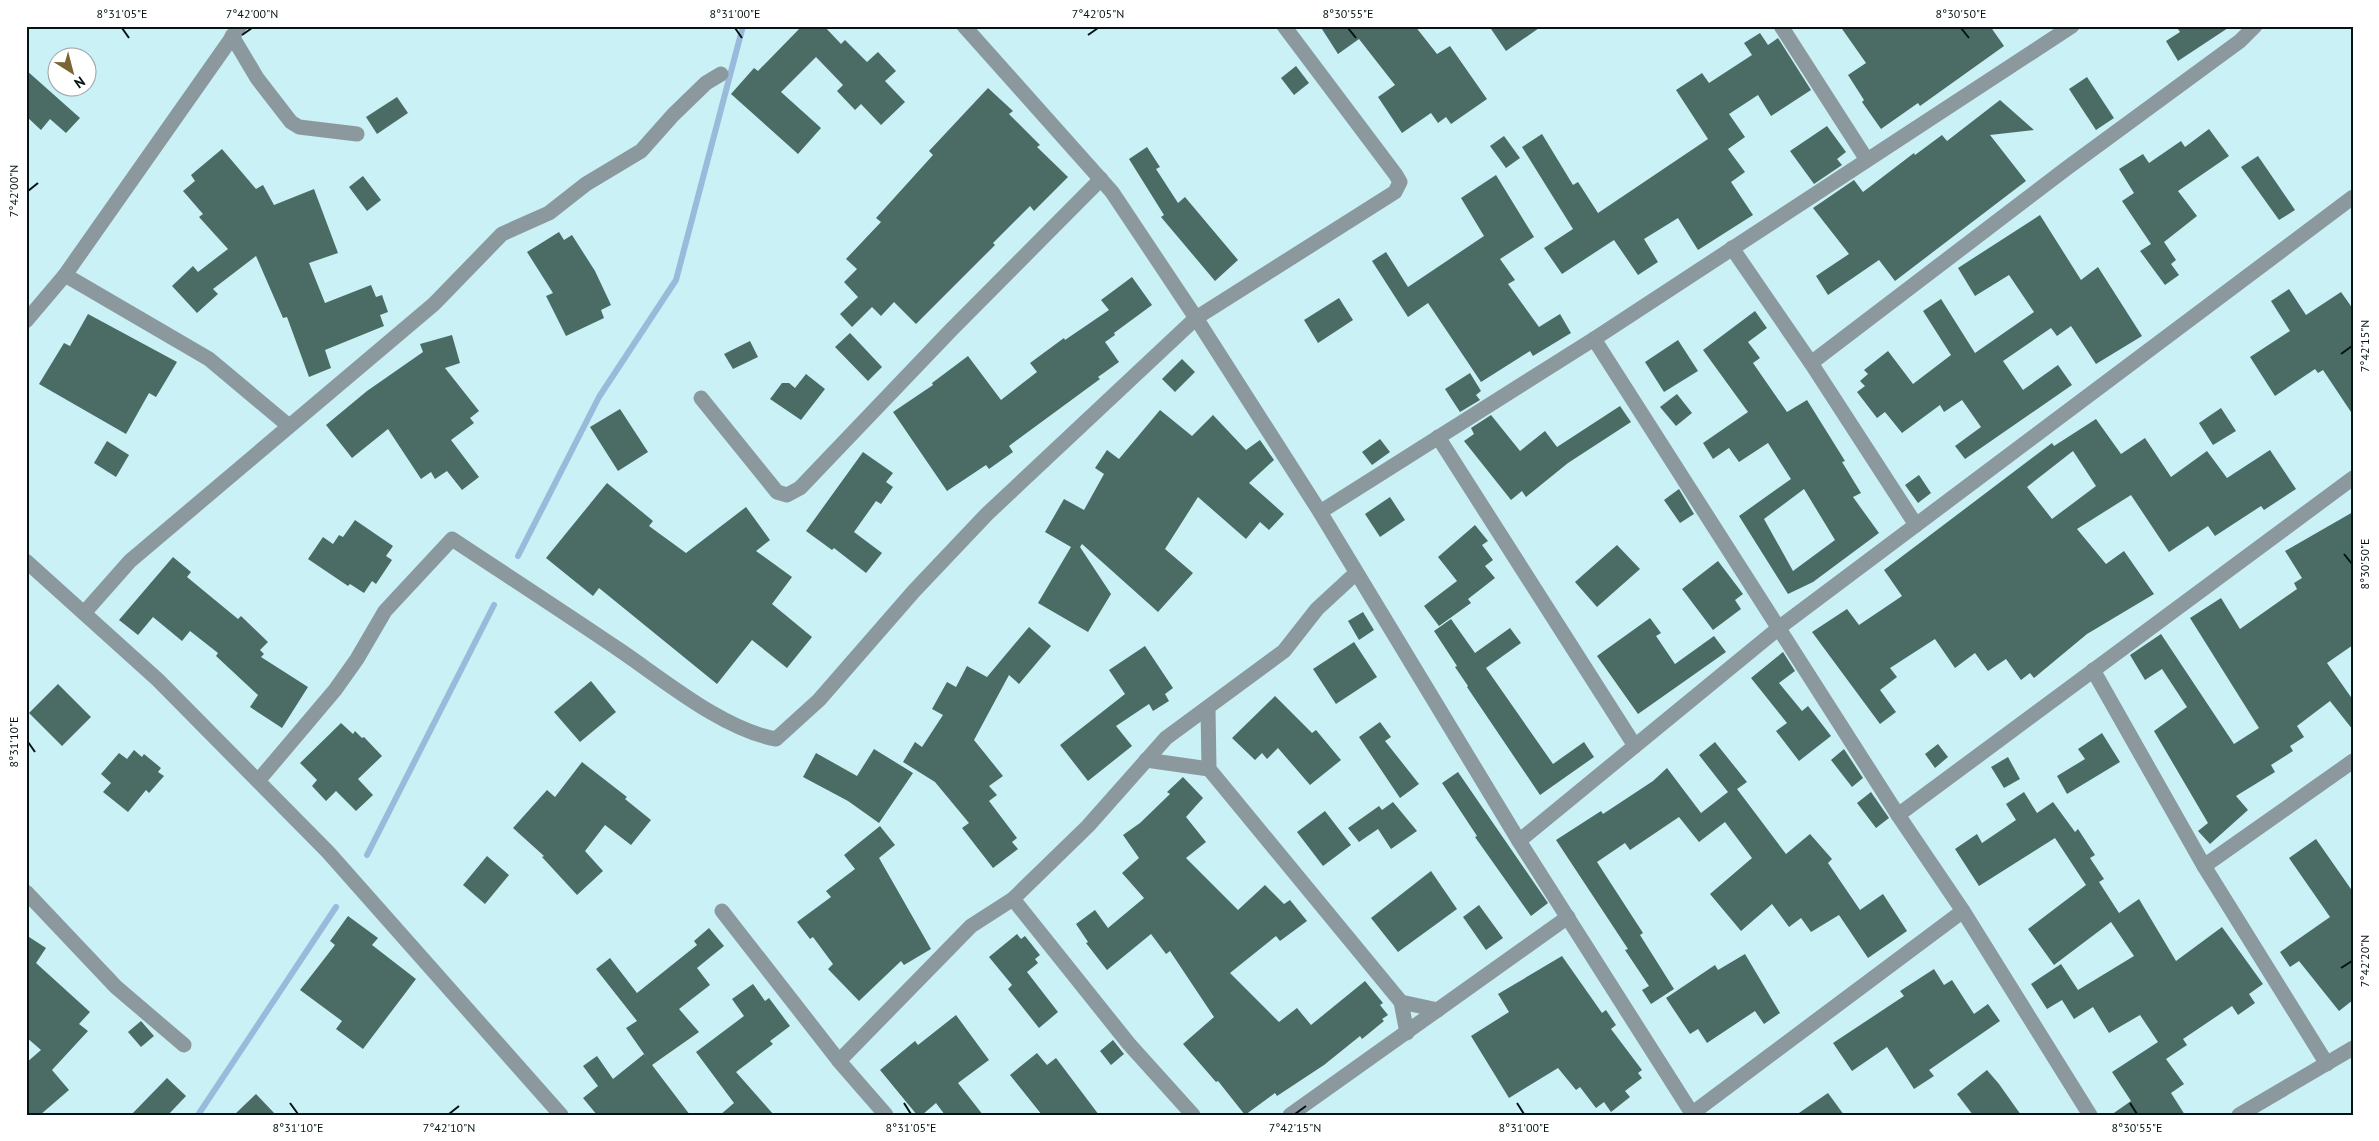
<svg xmlns="http://www.w3.org/2000/svg" width="2379" height="1141" viewBox="0 0 2379 1141" font-family="'PT Sans',sans-serif">
<style>
.lines{fill:none;stroke-linecap:round;stroke-linejoin:round}
.stream{stroke:#9abadb;stroke-width:6}
.building{fill:#4a6c65;fill-rule:evenodd}
.minor{stroke:#8b999f;stroke-width:15}
.ticks{fill:none;stroke:#051314;stroke-width:2}
.neatline{fill:none;stroke:#051314;stroke-width:2}
.ticks-label{font-size:12px;text-anchor:middle;fill:#051314}
</style>
<rect width="100%" height="100%" fill="#caf1f5"/>
<g class="lines">
<g class="stream">
<polyline points="518,556 599,397 676,280 743,26"/>
<polyline points="367,855 494,605"/>
<polyline points="198,1115 336,907"/>
</g>
</g>
<g class="building">
<polygon points="802,26 824,26 841,44 845,40 867,62 878,52 896,71 885,81 905,102 881,125 861,104 855,110 837,91 843,85 816,57 781,92 821,128 798,154 731,94 754,68 758,71"/>
<polygon points="1320,26 1415,26 1437,54 1450,46 1487,99 1451,124 1446,117 1438,123 1431,113 1402,133 1378,97 1395,85 1359,39 1338,54"/>
<polygon points="1489,26 1542,26 1506,51"/>
<polygon points="1840,26 1990,26 2004,46 1920,106 1918,103 1881,129 1862,102 1864,100 1848,75 1866,63"/>
<polygon points="2176,26 2231,26 2178,61 2166,41 2180,32"/>
<polygon points="1760,33 1768,45 1778,38 1811,90 1771,116 1758,95 1729,114 1745,137 1728,149 1745,172 1731,182 1753,215 1698,250 1678,218 1644,239 1658,262 1638,275 1614,240 1562,274 1544,248 1573,229 1522,147 1542,134 1573,185 1578,182 1598,213 1708,139 1676,90 1702,73 1709,83 1752,55 1744,43"/>
<polygon points="1296,66 1309,83 1294,95 1281,78"/>
<polygon points="26,70 80,118 66,133 50,119 41,130 26,116"/>
<polygon points="2087,77 2114,118 2096,130 2069,89"/>
<polygon points="988,88 1013,111 1009,114 1040,145 1037,147 1068,177 1034,211 1030,206 993,243 995,245 916,324 894,302 881,316 872,307 852,327 840,314 858,297 844,282 857,269 846,259 881,222 876,218 933,155 929,151"/>
<polygon points="397,97 408,113 377,134 366,117"/>
<polygon points="2000,100 2034,130 1990,135 2026,181 1895,281 1879,260 1828,295 1816,276 1849,254 1813,208 1854,180 1863,192 1914,153 1915,155 1942,135 1947,141"/>
<polygon points="1827,126 1846,152 1837,159 1842,165 1814,184 1790,151"/>
<polygon points="2209,129 2229,156 2178,191 2197,216 2164,242 2176,260 2171,264 2179,275 2165,285 2140,251 2151,244 2122,201 2134,193 2119,169 2143,154 2149,163 2181,141 2185,147"/>
<polygon points="1504,136 1520,158 1506,168 1490,146"/>
<polygon points="1147,147 1160,167 1156,169 1178,203 1185,197 1238,260 1215,281 1161,217 1164,215 1129,159"/>
<polygon points="222,149 256,189 263,185 274,205 314,189 338,253 309,263 325,303 371,285 376,297 382,295 388,312 380,315 384,326 325,350 331,368 309,377 287,317 283,318 256,256 213,289 218,294 197,313 172,286 193,266 198,272 228,249 199,217 203,214 183,191 195,181 191,175"/>
<polygon points="2258,156 2295,210 2279,220 2241,167"/>
<polygon points="1496,175 1534,237 1500,259 1515,280 1508,284 1539,327 1560,314 1571,333 1533,356 1530,351 1481,382 1428,303 1408,317 1372,261 1386,252 1408,287 1484,236 1461,198"/>
<polygon points="363,176 381,200 367,211 349,187"/>
<polygon points="2040,215 2081,280 2098,267 2142,336 2096,364 2071,326 2057,336 2051,328 2003,361 2023,390 2058,365 2072,385 1965,459 1955,446 1981,427 1962,400 1944,412 1940,405 1902,433 1885,412 1877,418 1857,392 1865,386 1860,381 1868,374 1864,370 1888,351 1913,384 1951,355 1923,311 1941,299 1975,353 2034,312 2009,275 1975,296 1958,268"/>
<polygon points="559,232 564,240 572,235 595,271 611,305 601,310 604,318 566,336 546,296 553,293 527,252"/>
<polygon points="1132,277 1152,305 1114,333 1115,335 1105,342 1119,362 1098,377 1100,379 1009,446 1013,452 989,469 986,465 947,491 893,412 933,385 932,383 968,356 1001,400 1037,372 1030,363 1064,338 1065,340 1109,310 1101,300"/>
<polygon points="2289,289 2306,315 2341,292 2353,309 2353,415 2323,370 2318,373 2315,369 2275,396 2250,357 2290,331 2271,301"/>
<polygon points="1339,298 1353,320 1318,343 1304,320"/>
<path d="M 1755,311 L 1767,328 L 1748,342 L 1760,358 L 1753,363 L 1787,412 L 1807,400 L 1845,461 L 1842,462 L 1861,493 L 1853,497 L 1879,533 L 1813,582 L 1788,594 L 1739,516 L 1791,479 L 1768,443 L 1739,462 L 1729,448 L 1713,459 L 1703,443 L 1748,412 L 1703,350 ZM 1804,489 L 1835,540 L 1793,571 L 1764,519 Z"/>
<polygon points="88,314 177,362 156,397 149,393 126,434 39,384 64,343 70,346"/>
<polygon points="850,333 882,367 868,381 835,347"/>
<polygon points="452,335 460,363 445,368 479,411 470,418 474,423 451,440 479,477 462,490 447,471 435,479 431,472 421,479 388,429 352,458 326,425 367,391 423,352 420,344"/>
<polygon points="1678,340 1698,371 1664,392 1645,362"/>
<polygon points="750,341 758,357 733,369 724,354"/>
<polygon points="1182,359 1195,372 1175,392 1162,379"/>
<polygon points="1470,373 1481,391 1476,395 1480,400 1460,412 1445,389"/>
<polygon points="806,374 825,389 801,420 770,399 782,383 789,383 795,388"/>
<polygon points="1677,394 1692,413 1676,426 1660,407"/>
<polygon points="1620,406 1631,422 1568,463 1526,497 1522,491 1511,500 1464,441 1474,434 1471,428 1491,415 1520,451 1545,431 1557,447"/>
<polygon points="2221,408 2236,431 2213,445 2199,423"/>
<polygon points="620,409 648,452 618,471 590,427"/>
<polygon points="1160,410 1192,436 1213,415 1246,450 1260,440 1274,460 1249,483 1284,514 1269,530 1260,522 1246,539 1198,497 1165,549 1193,573 1158,612 1082,544 1080,547 1111,594 1088,632 1038,603 1071,547 1045,532 1064,499 1084,510 1104,474 1095,468 1107,450 1119,459"/>
<path d="M 2096,419 L 2121,454 L 2145,438 L 2171,477 L 2207,451 L 2227,478 L 2270,450 L 2296,489 L 2264,510 L 2261,506 L 2215,536 L 2208,526 L 2169,552 L 2131,495 L 2077,529 L 2106,564 L 2124,551 L 2154,594 L 2087,634 L 2034,678 L 2030,673 L 2021,680 L 2006,659 L 1988,671 L 1975,653 L 1955,668 L 1935,639 L 1890,668 L 1897,677 L 1880,690 L 1896,712 L 1880,724 L 1812,632 L 1847,609 L 1859,625 L 1902,596 L 1884,570 L 2052,443 L 2054,446 ZM 2073,451 L 2096,486 L 2052,519 L 2027,487 Z"/>
<polygon points="1380,439 1390,452 1372,465 1362,452"/>
<polygon points="107,441 129,455 116,477 94,463"/>
<polygon points="863,452 893,473 886,482 893,487 881,504 876,501 854,532 882,553 866,573 834,548 832,550 806,531"/>
<polygon points="1919,475 1931,493 1918,503 1905,485"/>
<polygon points="607,483 653,521 649,526 686,553 746,507 770,540 756,551 792,577 772,604 812,637 787,668 752,640 717,684 599,588 593,596 546,558"/>
<polygon points="1679,489 1694,514 1680,523 1664,500"/>
<polygon points="1390,497 1405,520 1380,537 1365,514"/>
<polygon points="2353,512 2353,645 2327,663 2353,700 2353,730 2330,701 2297,726 2304,737 2290,746 2293,751 2271,765 2275,772 2236,796 2248,810 2210,844 2198,831 2208,823 2154,731 2187,707 2162,669 2145,680 2130,655 2161,634 2234,744 2259,728 2190,618 2221,598 2240,629 2297,589 2294,583 2302,578 2285,551"/>
<polygon points="355,520 393,546 386,556 392,560 376,584 372,581 364,593 350,584 348,586 308,559 323,537 333,544 339,535 343,537"/>
<polygon points="1475,525 1488,541 1482,545 1493,560 1485,566 1495,578 1468,599 1471,603 1439,626 1424,606 1457,581 1438,557"/>
<polygon points="1617,545 1640,569 1597,607 1575,582"/>
<polygon points="173,557 191,572 187,577 238,619 241,616 268,642 260,650 264,654 261,657 308,687 282,728 250,707 258,695 216,656 218,653 190,631 182,641 153,617 138,635 119,620"/>
<polygon points="1718,561 1743,594 1735,600 1741,609 1713,630 1682,589"/>
<polygon points="1363,612 1374,630 1359,640 1348,621"/>
<polygon points="1650,618 1661,633 1656,636 1675,664 1714,636 1726,652 1638,714 1597,656"/>
<polygon points="1451,619 1475,653 1510,628 1521,643 1486,668 1553,764 1584,742 1594,757 1540,795 1467,687 1468,686 1455,667 1457,666 1434,631"/>
<polygon points="1029,627 1051,646 1019,684 1009,675 974,740 1003,776 989,786 997,795 989,801 1017,838 1012,842 1018,849 993,868 962,828 969,823 935,782 903,762 915,742 922,747 943,715 932,709 947,682 956,687 967,666 987,677"/>
<polygon points="1354,642 1377,677 1336,704 1313,669"/>
<polygon points="1145,646 1173,688 1165,694 1169,701 1153,711 1149,704 1116,726 1132,746 1088,781 1060,745 1125,694 1109,670"/>
<polygon points="1783,652 1795,671 1779,683 1802,711 1808,706 1831,736 1799,761 1776,731 1787,723 1751,678"/>
<polygon points="591,681 616,712 580,742 554,712"/>
<polygon points="58,684 91,717 62,746 29,713"/>
<polygon points="1275,696 1312,733 1316,730 1341,760 1310,785 1278,748 1267,759 1262,753 1255,760 1232,738"/>
<polygon points="1380,722 1391,737 1385,741 1419,784 1400,798 1359,737"/>
<polygon points="341,723 353,734 355,731 362,738 364,737 382,756 358,779 373,795 356,811 336,791 326,801 312,786 317,780 300,763"/>
<polygon points="2102,733 2120,762 2067,794 2057,776 2085,759 2078,749"/>
<polygon points="1715,742 1747,782 1737,789 1786,854 1810,834 1832,859 1828,863 1860,910 1883,894 1907,931 1868,958 1839,915 1811,932 1801,918 1789,927 1772,904 1741,931 1710,894 1752,858 1725,822 1699,842 1679,817 1630,850 1625,843 1597,862 1643,933 1640,935 1674,989 1651,1004 1642,990 1649,986 1625,950 1628,949 1556,840 1601,811 1603,814 1653,781 1667,768 1701,813 1728,792 1699,755"/>
<polygon points="1938,744 1948,757 1935,768 1925,754"/>
<polygon points="874,749 913,773 879,823 848,801 803,777 816,753 857,776"/>
<polygon points="1844,749 1863,778 1852,787 1831,760"/>
<polygon points="134,750 142,757 144,754 161,768 158,772 164,776 149,793 146,790 128,812 103,792 111,783 101,774 119,753 127,759"/>
<polygon points="2008,757 2020,779 2004,788 1991,767"/>
<polygon points="582,762 627,797 625,799 651,820 631,845 605,825 585,851 603,871 577,895 542,857 544,856 513,828 547,790 555,797"/>
<polygon points="1458,772 1548,903 1531,916 1475,837 1477,836 1442,783"/>
<polygon points="1183,777 1203,798 1186,817 1206,842 1186,858 1238,910 1265,885 1284,904 1290,900 1307,921 1280,941 1276,936 1230,973 1279,1022 1297,1008 1311,1025 1365,981 1383,1003 1380,1005 1388,1015 1382,1019 1384,1021 1362,1039 1360,1036 1324,1065 1277,1096 1275,1093 1245,1115 1218,1081 1216,1082 1183,1044 1214,1017 1170,951 1166,954 1151,934 1107,970 1086,943 1088,942 1076,924 1095,910 1108,928 1144,898 1122,873 1139,858 1123,835 1140,823 1170,794 1167,792"/>
<polygon points="1871,792 1889,818 1876,828 1857,803"/>
<polygon points="2024,792 2037,813 2053,802 2075,832 2078,829 2095,855 2090,858 2104,879 2099,882 2119,913 2139,899 2176,961 2222,927 2263,984 2249,994 2255,1003 2238,1015 2232,1006 2183,1039 2187,1045 2166,1059 2184,1084 2171,1093 2185,1115 2111,1115 2131,1101 2112,1072 2158,1042 2140,1015 2109,1033 2093,1007 2074,1019 2062,1000 2047,1009 2031,984 2061,964 2078,990 2134,956 2111,922 2054,965 2028,929 2086,885 2055,838 1979,886 1955,849 1977,834 1982,843 2016,820 2006,804"/>
<polygon points="1393,802 1417,831 1391,849 1378,829 1359,842 1348,828 1379,806 1382,810"/>
<polygon points="1325,811 1351,845 1323,866 1297,832"/>
<polygon points="880,826 895,845 879,858 931,949 904,965 901,961 859,1001 828,969 833,964 813,937 810,939 797,922 831,897 826,891 855,869 844,855"/>
<polygon points="2316,839 2353,892 2353,1000 2339,1011 2299,961 2290,967 2280,952 2330,917 2289,858"/>
<polygon points="487,856 509,875 485,904 463,885"/>
<polygon points="1431,871 1457,909 1398,952 1371,918"/>
<polygon points="1479,905 1503,938 1486,950 1463,917"/>
<polygon points="348,916 378,938 372,945 416,979 363,1049 336,1029 342,1021 300,990 335,945 330,941"/>
<polygon points="709,928 724,946 697,968 710,985 679,1009 699,1032 652,1065 690,1115 597,1115 583,1098 598,1086 583,1066 597,1056 613,1079 644,1054 649,1061 626,1028 637,1021 596,969 610,958 637,993 697,945 694,941"/>
<polygon points="1017,934 1021,939 1025,936 1040,955 1035,959 1038,963 1027,972 1058,1012 1039,1028 1008,989 1012,985 989,957"/>
<polygon points="26,935 46,948 36,963 90,1012 79,1024 88,1031 52,1070 69,1090 40,1115 26,1115 26,1063 41,1050 26,1037"/>
<polygon points="1745,954 1780,1013 1764,1024 1755,1011 1707,1043 1698,1029 1690,1034 1666,998 1715,965 1718,970"/>
<polygon points="1562,956 1602,1013 1606,1010 1616,1025 1611,1029 1642,1070 1638,1073 1642,1078 1625,1091 1630,1097 1611,1112 1604,1102 1596,1108 1580,1087 1576,1090 1558,1068 1509,1098 1471,1036 1509,1012 1498,994"/>
<polygon points="1934,969 1944,985 1952,980 1974,1014 1988,1004 2000,1021 1929,1070 1934,1076 1914,1089 1887,1047 1852,1071 1833,1043 1904,996 1900,991"/>
<polygon points="753,984 765,1001 769,998 790,1026 770,1041 773,1044 736,1072 774,1115 720,1115 734,1103 696,1052 744,1016 732,999"/>
<polygon points="956,1015 989,1060 958,1083 983,1115 945,1115 936,1103 922,1115 917,1115 880,1070 915,1041 918,1045"/>
<polygon points="141,1021 154,1036 141,1047 128,1032"/>
<polygon points="1113,1040 1124,1054 1111,1065 1100,1051"/>
<polygon points="1037,1053 1047,1065 1056,1058 1099,1115 1042,1115 1010,1075"/>
<polygon points="1987,1070 1999,1084 2021,1115 1973,1115 1957,1094"/>
<polygon points="167,1078 186,1096 168,1115 131,1115"/>
<polygon points="1828,1093 1844,1115 1796,1115"/>
<polygon points="256,1094 276,1115 234,1115"/>
</g>
<g class="lines">
<g class="minor">
<polyline points="964,26 1112,192 1196,318 1320,512 1519,841 1693,1115"/>
<polyline points="1781,26 1867,160"/>
<polyline points="232,36 257,78 291,122 299,127 357,134"/>
<polyline points="1732,248 1811,363 1916,525"/>
<polyline points="65,275 209,359 289,426"/>
<polyline points="26,321 65,275 240,26"/>
<polyline points="1594,339 1898,815 1963,911 2090,1115"/>
<polyline points="1811,363 2067,168 2240,41 2255,26"/>
<polyline points="701,398 777,492 787,495 800,488 951,330 1101,179"/>
<polyline points="1438,437 1635,746"/>
<polyline points="1320,512 1594,339 2072,26"/>
<polyline points="26,561 158,680 328,852 561,1115"/>
<polyline points="84,613 130,561 434,304 502,234 549,213 586,184 641,151 673,115 706,83 721,74"/>
<polyline points="2093,670 2204,866 2327,1064"/>
<polyline points="1208,708 1209,769 1401,1002 1407,1033"/>
<polyline points="1146,760 1209,769"/>
<path d="M 258,781 L 335,690 L 357,659 L 385,611 L 452,539 C 508,576 565,613 621,651 C 665,681 724,730 776,739 L 819,700 L 914,591 L 987,514 L 1196,318 L 1395,192 L 1400,182 L 1396,175 L 1284,26"/>
<polyline points="1898,815 2353,478"/>
<polyline points="1519,841 1780,627 2353,197"/>
<polyline points="2204,866 2353,761"/>
<polyline points="26,892 116,987 184,1045"/>
<polyline points="1013,899 1129,1044 1193,1115"/>
<polyline points="722,911 839,1061"/>
<polyline points="1401,1002 1438,1010"/>
<polyline points="886,1115 839,1061 971,926 1013,899 1088,826 1166,738 1284,651 1317,609 1356,573"/>
<polyline points="1290,1115 1568,917"/>
<polyline points="1690,1115 1963,911"/>
<polyline points="2239,1115 2353,1048"/>
</g>
</g>
<path class="ticks" d="M 122,28 L 129,38M 735,28 L 742,38M 1348,28 L 1356,38M 1961,28 L 1969,38M 242,35 L 252,28M 1088,35 L 1098,28M 28,191 L 38,183M 2341,354 L 2352,346M 2344,554 L 2352,564M 28,742 L 35,752M 2341,968 L 2352,961M 290,1103 L 298,1114M 904,1103 L 911,1114M 1517,1103 L 1524,1114M 2130,1103 L 2137,1114M 449,1114 L 459,1106M 1295,1114 L 1306,1106"/>
<rect width="2379" height="1141" fill="none" stroke="#ffffff" stroke-width="55"/>
<g transform="translate(72 72) rotate(144)"><circle r="24" fill="#ffffff" stroke="#9ba1a1"/>
<path d="M0-4L9 19L0 12L-9 19Z" fill="#796634"/>
<text y="-8" font-size="14" font-weight="bold" text-anchor="middle" fill="#051314">N</text>
</g>
<rect x="28" y="28" width="2324" height="1086" class="neatline"/>
<g class="ticks-label">
<text x="122" y="18">8°31'05"E</text>
<text x="252" y="18">7°42'00"N</text>
<text x="735" y="18">8°31'00"E</text>
<text x="1098" y="18">7°42'05"N</text>
<text x="1348" y="18">8°30'55"E</text>
<text x="1961" y="18">8°30'50"E</text>
<text transform="translate(14 191) rotate(-90)" y="4">7°42'00"N</text>
<text transform="translate(2365 346) rotate(-90)" y="4">7°42'15"N</text>
<text transform="translate(2365 564) rotate(-90)" y="4">8°30'50"E</text>
<text transform="translate(14 742) rotate(-90)" y="4">8°31'10"E</text>
<text transform="translate(2365 961) rotate(-90)" y="4">7°42'20"N</text>
<text x="298" y="1132">8°31'10"E</text>
<text x="449" y="1132">7°42'10"N</text>
<text x="911" y="1132">8°31'05"E</text>
<text x="1295" y="1132">7°42'15"N</text>
<text x="1524" y="1132">8°31'00"E</text>
<text x="2137" y="1132">8°30'55"E</text>
</g>
</svg>
